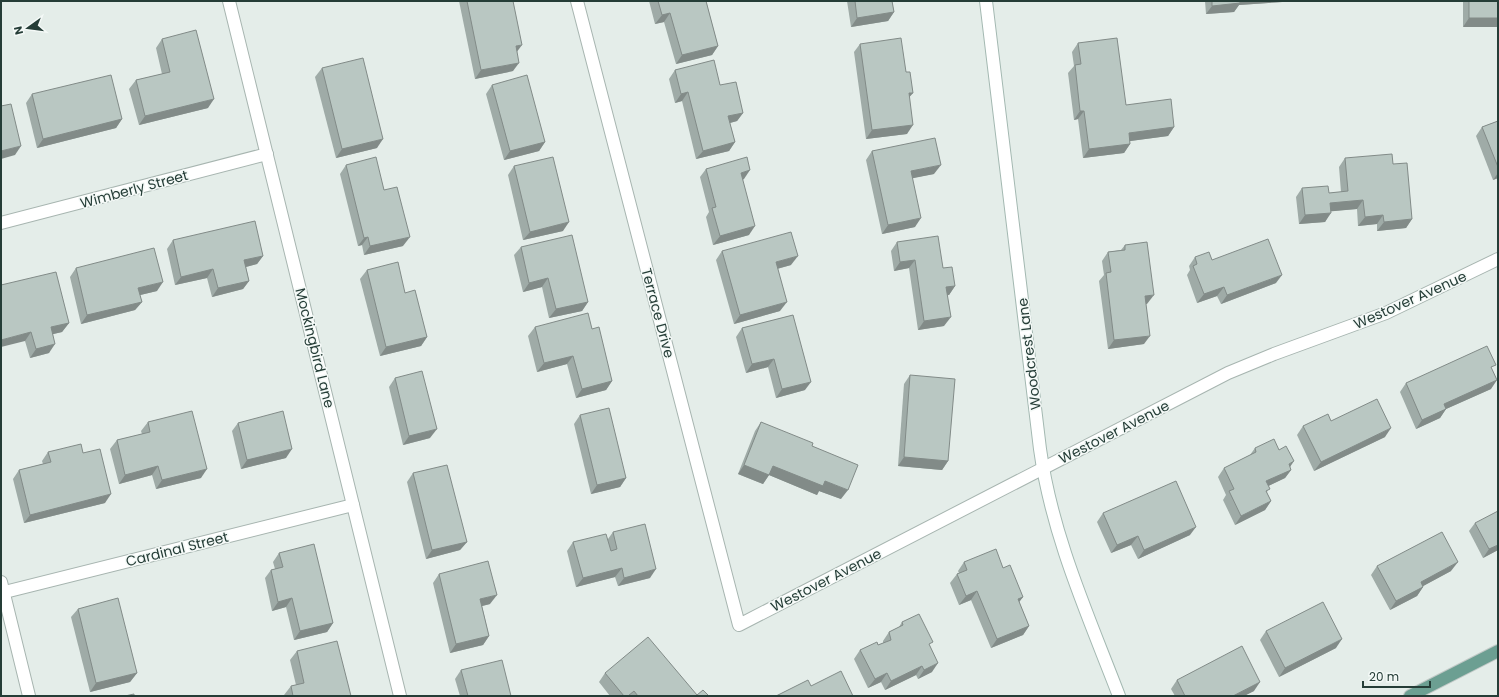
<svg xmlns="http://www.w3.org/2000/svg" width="1499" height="697" viewBox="0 0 1499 697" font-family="Poppins,sans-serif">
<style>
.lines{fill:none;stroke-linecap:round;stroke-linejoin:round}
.street-casing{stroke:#a7b5b0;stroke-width:14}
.secondary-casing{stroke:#a3b8b1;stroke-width:14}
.primary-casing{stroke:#c2c9c7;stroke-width:14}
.street{stroke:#fff;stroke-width:12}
.secondary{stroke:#fff;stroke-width:12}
.primary{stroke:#6c9f92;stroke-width:12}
.wall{fill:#9faba7}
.shaded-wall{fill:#828b88}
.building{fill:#b9c7c2;stroke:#828b88}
.labels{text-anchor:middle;stroke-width:3;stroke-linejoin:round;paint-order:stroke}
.street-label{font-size:14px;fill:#253d37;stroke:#f4f9f7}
</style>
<rect width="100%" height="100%" fill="#e4ede9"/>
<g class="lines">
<g class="street-casing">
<g id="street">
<polyline points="229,1 400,696"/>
<polyline points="577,1 739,625 1228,373 1274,354 1386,313 1498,259"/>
<polyline points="1,223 267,154"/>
<polyline points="1,582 29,696"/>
<polyline points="1,593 353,505"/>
</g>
</g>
<g class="secondary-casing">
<path id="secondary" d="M 986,1 L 1040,449 C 1052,536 1088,615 1119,696"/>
</g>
<g class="primary-casing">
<polyline id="primary" points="1410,696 1498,651"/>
</g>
<use href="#street" class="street"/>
<use href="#secondary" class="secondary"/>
<use href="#primary" class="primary"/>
</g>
<g class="wall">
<polygon points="459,1 513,1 517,52 513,71 475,79"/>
<polygon points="649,1 706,1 718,46 712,55 676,64 664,22 655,24"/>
<polygon points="847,1 892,1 894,12 888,21 851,27"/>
<polygon points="1205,1 1283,1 1282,2 1239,5 1234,12 1206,14"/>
<polygon points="1463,1 1498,1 1463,27"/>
<polygon points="162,39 208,108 139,125 129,89 136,80 162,74 156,48"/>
<polygon points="1078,43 1126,105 1174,127 1168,136 1130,141 1130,144 1124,153 1083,158 1078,119 1074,120 1068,73 1074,66 1072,52"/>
<polygon points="860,44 906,72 913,93 909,97 907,134 866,139 854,52"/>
<polygon points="322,68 377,148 336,158 315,77"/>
<polygon points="675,70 720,85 743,113 737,121 730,123 735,142 729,151 696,159 682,101 675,103 669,79"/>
<polygon points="492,85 545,142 539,151 504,160 486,94"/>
<polygon points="32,94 122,119 116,128 37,148 26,103"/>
<polygon points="1498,121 1498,178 1493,180 1476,136 1482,127"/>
<polygon points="872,151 934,174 912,178 915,227 882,234 866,160"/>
<polygon points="1345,158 1393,164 1412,219 1406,228 1377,231 1377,224 1358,226 1357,209 1331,211 1325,222 1299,224 1296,197 1302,188 1329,193 1341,192 1339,167"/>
<polygon points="346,165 384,190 403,246 364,255 362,245 358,246 340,174"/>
<polygon points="514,166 563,231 523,240 508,175"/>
<polygon points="706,169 744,179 742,180 749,235 713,245 706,217 709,212 700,177"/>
<polygon points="173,240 263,256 257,264 246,267 249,281 243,289 212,297 207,278 175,285 167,249"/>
<polygon points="897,242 943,268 955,286 949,295 947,295 944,326 918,330 909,268 894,271 891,251"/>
<polygon points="1125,245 1147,304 1146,304 1144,344 1108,349 1099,281 1104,275 1102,261 1108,252 1121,250"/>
<polygon points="521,247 588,302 582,311 549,318 542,287 523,292 514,255"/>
<polygon points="722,251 791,265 777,269 780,311 734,324 716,260"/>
<polygon points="1195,257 1212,260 1276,283 1221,304 1217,296 1197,303 1187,275 1190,270 1189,266"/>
<polygon points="76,268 157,291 140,295 142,302 135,310 81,324 70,277"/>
<polygon points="367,270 405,293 427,337 421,346 380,356 360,279"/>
<polygon points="1,285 69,323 62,332 53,334 49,353 30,358 25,341"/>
<polygon points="793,315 805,390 776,398 768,367 746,373 736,337 742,328"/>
<polygon points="535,327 592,329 612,381 606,390 576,398 567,364 537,372 528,336"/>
<polygon points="1492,370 1491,389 1446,409 1440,418 1416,429 1400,392 1406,383"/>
<polygon points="910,375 948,461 942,470 898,466 904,384"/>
<polygon points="395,378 430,438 403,445 389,387"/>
<polygon points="580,415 626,478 620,487 591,494 574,424"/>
<polygon points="1331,421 1385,437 1314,471 1297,435 1303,426"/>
<polygon points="148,422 201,478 156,489 152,475 119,484 110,449 117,440 142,434 141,431"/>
<polygon points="761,422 812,446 841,499 819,491 817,495 769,475 763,484 738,474 755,431"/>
<polygon points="238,423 286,458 241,469 232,431"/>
<polygon points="1255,448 1279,450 1291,470 1285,478 1268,486 1267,493 1271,501 1265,510 1235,525 1223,500 1226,495 1218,477 1224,468 1250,455"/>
<polygon points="48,452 83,453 105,503 24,523 13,479 19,470 43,464 42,461"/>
<polygon points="413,473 467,542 460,550 426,559 407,482"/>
<polygon points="1103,513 1190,535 1138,559 1131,545 1111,553 1097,522"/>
<polygon points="1475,523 1498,550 1483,558 1469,531"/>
<polygon points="613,532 650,578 618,586 615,577 576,587 567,551 573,542 608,539"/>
<polygon points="279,553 333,623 327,632 294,640 286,607 272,611 265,578 271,570 275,569 273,562"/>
<polygon points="964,562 1003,568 1023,597 1019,602 1029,626 1023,635 991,648 971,600 959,605 950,583 957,574 959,573 958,571"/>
<polygon points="1377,566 1451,571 1423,586 1423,587 1417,596 1390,610 1371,575"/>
<polygon points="439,574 490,604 482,606 489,636 483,645 450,653 433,583"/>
<polygon points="78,609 137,673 130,682 90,692 71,617"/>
<polygon points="902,622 930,646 932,672 918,679 916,675 885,690 881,682 868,688 854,659 860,650 878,645 883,643 883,641 889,632 899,627"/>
<polygon points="1266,631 1336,648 1279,677 1260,640"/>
<polygon points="297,651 351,696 285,696 284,695 291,686 296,685 290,660"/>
<polygon points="461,670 511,696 460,696 455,679"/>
<polygon points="605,673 697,695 709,696 610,696 599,682"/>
<polygon points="1177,680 1254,691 1244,696 1175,696 1171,689"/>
</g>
<g class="shaded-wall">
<polygon points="1237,1 1283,1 1282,2 1239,5 1234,12 1206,14 1212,6"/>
<polygon points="894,12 888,21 851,27 857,18"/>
<polygon points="670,13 664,22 655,24 662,15"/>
<polygon points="1469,18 1498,18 1498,27 1463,27"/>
<polygon points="522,45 516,53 516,46"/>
<polygon points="718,46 712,55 676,64 682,55"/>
<polygon points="519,63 513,71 475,79 481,70"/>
<polygon points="688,92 682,101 675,103 681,94"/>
<polygon points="909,93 913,93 906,101"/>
<polygon points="214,99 208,108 139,125 145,116"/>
<polygon points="1080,111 1084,111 1078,119 1074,120"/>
<polygon points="743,113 737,121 722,125 728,116"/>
<polygon points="122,119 116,128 37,148 43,139"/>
<polygon points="913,125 907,134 866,139 872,130"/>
<polygon points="1174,127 1168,136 1123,142 1129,133"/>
<polygon points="383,139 377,148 336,158 342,149"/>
<polygon points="545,142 539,151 504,160 510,151"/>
<polygon points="735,142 729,151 696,159 703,151"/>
<polygon points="1130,144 1124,153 1083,158 1089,149"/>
<polygon points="21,146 15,155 1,159 1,151"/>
<polygon points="941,165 934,174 904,180 911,171"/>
<polygon points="750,170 744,179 734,182 741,173"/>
<polygon points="1498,173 1498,178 1493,180"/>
<polygon points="1363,200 1357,209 1324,212 1330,203"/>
<polygon points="1331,213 1325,222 1299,224 1305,215"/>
<polygon points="1383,215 1377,224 1358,226 1365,217"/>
<polygon points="921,218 915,227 882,234 888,225"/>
<polygon points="1412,219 1406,228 1377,231 1384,222"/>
<polygon points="569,222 563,231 523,240 530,232"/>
<polygon points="755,226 749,235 713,245 720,236"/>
<polygon points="368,237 362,245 358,246 364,238"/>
<polygon points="410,237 403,246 364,255 370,246"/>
<polygon points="263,256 257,264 238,269 244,260"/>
<polygon points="798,256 791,265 769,271 776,262"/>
<polygon points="915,260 909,268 894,271 900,262"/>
<polygon points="213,269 207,278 175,285 181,277"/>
<polygon points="1282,275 1276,283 1221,304 1227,295"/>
<polygon points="548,278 542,287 523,292 529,283"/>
<polygon points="249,281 243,289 212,297 218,288"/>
<polygon points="163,282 157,291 132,297 138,288"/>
<polygon points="955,286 949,295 940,296 946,287"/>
<polygon points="1224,287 1217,296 1197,303 1204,294"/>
<polygon points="1154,295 1147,304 1139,305 1145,296"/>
<polygon points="142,302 135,310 81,324 87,315"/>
<polygon points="588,302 582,311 549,318 556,309"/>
<polygon points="787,302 780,311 734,324 740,315"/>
<polygon points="951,317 944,326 918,330 924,321"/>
<polygon points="69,323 62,332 45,336 51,327"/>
<polygon points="31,332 25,341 1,347 1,340"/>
<polygon points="1150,336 1144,344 1108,349 1114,340"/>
<polygon points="427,337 421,346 380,356 386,347"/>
<polygon points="55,344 49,353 30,358 36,349"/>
<polygon points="573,356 567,364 537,372 544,363"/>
<polygon points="774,359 768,367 746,373 752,364"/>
<polygon points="1497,380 1491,389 1446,409 1440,418 1416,429 1422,420 1444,404"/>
<polygon points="612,381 606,390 576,398 582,389"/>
<polygon points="811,382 805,390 776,398 782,389"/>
<polygon points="1391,428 1385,437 1314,471 1321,462"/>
<polygon points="437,429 430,438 403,445 409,436"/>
<polygon points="292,449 286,458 241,469 247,460"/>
<polygon points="904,457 948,461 942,470 898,466"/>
<polygon points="1294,461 1288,470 1289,464"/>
<polygon points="744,465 773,466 825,481 848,490 841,499 819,491 817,495 769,475 763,484 738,474"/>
<polygon points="158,466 152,475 119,484 125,475"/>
<polygon points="207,469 201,478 156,489 162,480"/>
<polygon points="1291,470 1285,478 1260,490 1266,481"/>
<polygon points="626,478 620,487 591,494 597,485"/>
<polygon points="111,494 105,503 24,523 30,515"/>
<polygon points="1271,501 1265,510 1235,525 1241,516"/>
<polygon points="1196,527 1190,535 1138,559 1144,550"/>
<polygon points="1138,536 1131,545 1111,553 1117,545"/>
<polygon points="467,542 460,550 426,559 432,550"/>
<polygon points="1498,545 1498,550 1483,558 1489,549"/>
<polygon points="1458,562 1451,571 1414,591 1421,582"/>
<polygon points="622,568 615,577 576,587 583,578"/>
<polygon points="656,569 650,578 618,586 624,578"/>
<polygon points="1423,587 1417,596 1390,610 1396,601"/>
<polygon points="977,591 971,600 959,605 966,596"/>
<polygon points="497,595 490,604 474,608 480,599"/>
<polygon points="1023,597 1016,606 1018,599"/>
<polygon points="292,598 286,607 272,611 278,602"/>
<polygon points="333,623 327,632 294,640 300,631"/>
<polygon points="1029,626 1023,635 991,648 997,639"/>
<polygon points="489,636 483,645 450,653 456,644"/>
<polygon points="1342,639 1336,648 1279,677 1285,668"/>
<polygon points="938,663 932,672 918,679 924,670"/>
<polygon points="922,666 916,675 885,690 891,681"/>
<polygon points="137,673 130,682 90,692 96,683"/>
<polygon points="887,673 881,682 868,688 875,679"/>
<polygon points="1260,682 1254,691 1244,696 1233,696"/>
</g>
<g class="building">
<polygon points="467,1 513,1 522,45 516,46 519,63 481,70"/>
<polygon points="658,1 706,1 718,46 682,55 670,13 662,15"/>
<polygon points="855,1 892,1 894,12 857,18"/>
<polygon points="1212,1 1240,1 1240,3 1212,6"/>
<rect x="1469" y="1" width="29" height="17"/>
<polygon points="196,30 214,99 145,116 136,80 170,72 162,39"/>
<polygon points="901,38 906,72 910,72 913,93 909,93 913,125 872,130 860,44"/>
<polygon points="1117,38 1126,105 1171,99 1174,127 1129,133 1130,144 1089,149 1084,111 1080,111 1075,65 1081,64 1078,43"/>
<polygon points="363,58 383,139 342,149 322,68"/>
<polygon points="714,60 720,85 736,82 743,113 728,116 735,142 703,151 688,92 681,94 675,70"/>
<polygon points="111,75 122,119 43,139 32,94"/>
<polygon points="527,75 545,142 510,151 492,85"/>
<polygon points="11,104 21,146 1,151 1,106"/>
<polygon points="1498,121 1498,167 1482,127"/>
<polygon points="935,138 941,165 911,171 921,218 888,225 872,151"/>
<polygon points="1392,154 1393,164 1407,163 1412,219 1384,222 1383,215 1365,217 1363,200 1330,203 1331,213 1305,215 1302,188 1328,186 1329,193 1348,191 1345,158"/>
<polygon points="376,157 384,190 397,187 410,237 370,246 368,237 364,238 346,165"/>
<polygon points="553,157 569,222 530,232 514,166"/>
<polygon points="747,157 750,170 741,173 755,226 720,236 712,208 716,207 706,169"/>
<polygon points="255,221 263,256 244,260 249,281 218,288 213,269 181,277 173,240"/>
<polygon points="791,232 798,256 776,262 787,302 740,315 722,251"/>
<polygon points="572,235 588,302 556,309 548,278 529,283 521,247"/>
<polygon points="938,236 943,268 952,267 955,286 946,287 951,317 924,321 915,260 900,262 897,242"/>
<polygon points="1268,239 1282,275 1227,295 1224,287 1204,294 1193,266 1197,264 1195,257 1209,252 1212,260"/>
<polygon points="1147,242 1154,295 1145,296 1150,336 1114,340 1106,273 1111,272 1108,252 1125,250 1125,245"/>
<polygon points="154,248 163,282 138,288 142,302 87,315 76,268"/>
<polygon points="398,262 405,293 415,290 427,337 386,347 367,270"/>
<polygon points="56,272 69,323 51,327 55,344 36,349 31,332 1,340 1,285"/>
<polygon points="588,313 592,329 599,327 612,381 582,389 573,356 544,363 535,327"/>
<polygon points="793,315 811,382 782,389 774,359 752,364 742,328"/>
<polygon points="1487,346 1496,365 1491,367 1497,380 1444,404 1446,409 1422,420 1406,383"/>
<polygon points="422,371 437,429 409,436 395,378"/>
<polygon points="910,375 955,379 948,461 904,457"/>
<polygon points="1377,399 1391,428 1321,462 1303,426 1328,414 1331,421"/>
<polygon points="609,408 626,478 597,485 580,415"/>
<polygon points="192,411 207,469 162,480 158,466 125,475 117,440 150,432 148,422"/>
<polygon points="283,411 292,449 247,460 238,423"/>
<polygon points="761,422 813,443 812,446 858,465 848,490 825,481 823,486 773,466 769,475 744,465"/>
<polygon points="1274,439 1279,450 1286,446 1294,461 1289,464 1291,470 1266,481 1270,489 1266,491 1271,501 1241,516 1229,491 1234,489 1224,468 1256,452 1255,448"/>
<polygon points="81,444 83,453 100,449 111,494 30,515 19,470 51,462 48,452"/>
<polygon points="447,465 467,542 432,550 413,473"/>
<polygon points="1176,481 1196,527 1144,550 1138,536 1117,545 1103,513"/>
<polygon points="1498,511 1498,545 1489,549 1475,523"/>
<polygon points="645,524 656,569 624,578 622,568 583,578 573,542 606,534 611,551 617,549 613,532"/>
<polygon points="1442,532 1458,562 1421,582 1423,587 1396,601 1377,566"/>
<polygon points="314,544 333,623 300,631 292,598 278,602 271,570 283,567 279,553"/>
<polygon points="996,549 1003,568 1010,565 1023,597 1018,599 1029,626 997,639 977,591 966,596 957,574 967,570 964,562"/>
<polygon points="488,561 497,595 480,599 489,636 456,644 439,574"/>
<polygon points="118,598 137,673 96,683 78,609"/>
<polygon points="1323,602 1342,639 1285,668 1266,631"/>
<polygon points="919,614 933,642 929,644 938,663 924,670 922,666 891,681 887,673 875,679 860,650 877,642 878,645 891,640 889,632 903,625 902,622"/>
<polygon points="648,637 697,695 703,690 709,696 638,696 634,691 628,696 624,696 605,673"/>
<polygon points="337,641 351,696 293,696 291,686 304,683 297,651"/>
<polygon points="1242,646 1260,682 1233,696 1185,696 1177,680"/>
<polygon points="502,660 511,696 468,696 461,670"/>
<polygon points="841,671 853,696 776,696 808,680 811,686"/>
<polygon points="134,694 134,696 125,696"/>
</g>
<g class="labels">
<g class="street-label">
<text transform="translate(134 189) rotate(-15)" y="5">Wimberly Street</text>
<text transform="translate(1410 300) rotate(-24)" y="5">Westover Avenue</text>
<text transform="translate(658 313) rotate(75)" y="5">Terrace Drive</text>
<text transform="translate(315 348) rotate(76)" y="5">Mockingbird Lane</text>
<text transform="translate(1029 354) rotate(-97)" y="5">Woodcrest Lane</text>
<text transform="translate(1114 432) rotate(-27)" y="5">Westover Avenue</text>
<text transform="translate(177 549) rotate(-14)" y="5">Cardinal Street</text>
<text transform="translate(826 580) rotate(-27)" y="5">Westover Avenue</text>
</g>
</g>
<rect width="1499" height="697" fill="none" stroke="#253d37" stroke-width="4"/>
<g transform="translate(28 28) rotate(256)" stroke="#f4f9f7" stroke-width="3" paint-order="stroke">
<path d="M0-3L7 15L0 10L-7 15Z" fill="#253d37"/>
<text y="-6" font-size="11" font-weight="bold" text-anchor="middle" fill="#253d37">N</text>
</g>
<path d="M1363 681v6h67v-6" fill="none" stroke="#253d37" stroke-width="2"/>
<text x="1369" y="681" font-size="12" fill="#253d37" stroke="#f4f9f7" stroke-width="3" paint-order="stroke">20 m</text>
</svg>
